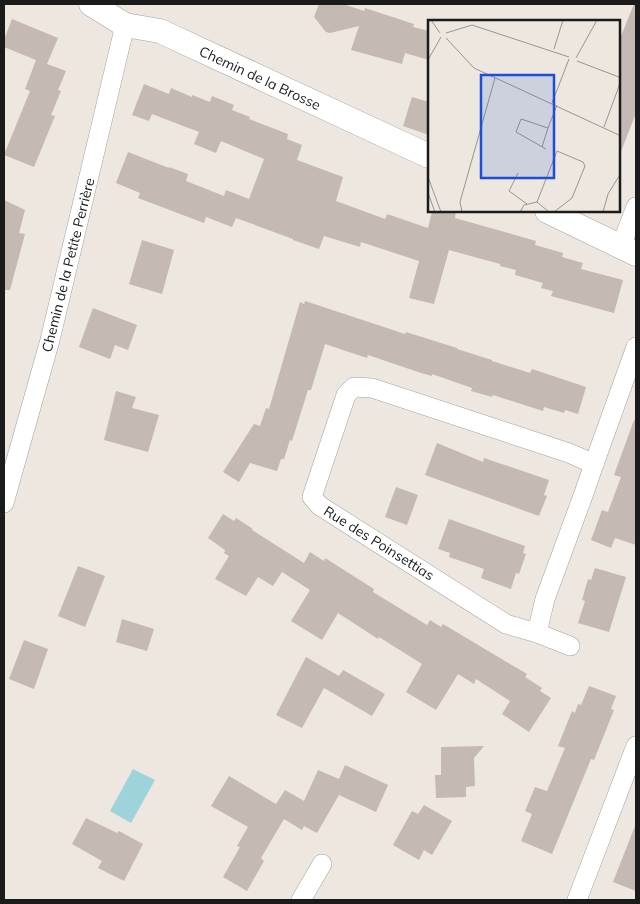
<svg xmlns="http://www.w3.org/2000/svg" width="640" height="904" viewBox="0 0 640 904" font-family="Mulish,sans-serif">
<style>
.water{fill:#9ed3dc}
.building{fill:#c4b9b3}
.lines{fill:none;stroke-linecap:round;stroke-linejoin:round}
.minor-casing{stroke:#a2a2a2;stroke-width:20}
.tertiary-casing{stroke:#a2a2a2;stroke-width:25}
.minor{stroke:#fff;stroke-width:19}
.tertiary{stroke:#fff;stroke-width:24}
.labels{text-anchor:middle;stroke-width:4;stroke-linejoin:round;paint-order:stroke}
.street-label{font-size:14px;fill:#1b1b1b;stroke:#fff}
.inset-road{fill:none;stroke:#999591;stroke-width:1}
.view{fill:#1d4ed8;fill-opacity:0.15;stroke:#1d4ed8;stroke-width:2.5}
.inset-edge{fill:none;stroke:#1b1b1b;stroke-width:2.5}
</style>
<rect width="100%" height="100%" fill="#ede7df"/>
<polygon class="water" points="133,769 155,780 131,823 110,811"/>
<g class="building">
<polygon points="319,4 343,4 364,11 365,8 414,24 413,27 429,31 429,60 405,53 402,64 351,50 359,26 330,33 326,32 314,17"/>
<polygon points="634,4 636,4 636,113 620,154 619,154 619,41"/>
<polygon points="12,19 58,38 47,64 66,71 58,90 61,91 51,115 55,116 34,167 4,155 30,91 25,89 36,60 4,47 4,40"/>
<polygon points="144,84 169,94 171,88 192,97 192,95 210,102 212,96 234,105 232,110 250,117 249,119 288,134 287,139 302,145 297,160 343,177 336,201 385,219 387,214 428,228 432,211 456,211 455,218 536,241 535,245 563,253 562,257 583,263 581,269 623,280 614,313 551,296 553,291 541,288 543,283 515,275 516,270 500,266 500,264 449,250 434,304 409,298 419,261 361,242 360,247 324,236 319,249 293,240 293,239 236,218 232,227 206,217 204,223 138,198 140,193 116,183 128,152 169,168 169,167 188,174 186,181 224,196 226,190 249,199 264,159 221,141 216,153 194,144 199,132 152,114 149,121 132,115"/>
<polygon points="412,97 429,102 429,135 403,126"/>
<polygon points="4,200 25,210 19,233 25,234 10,290 4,290"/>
<polygon points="142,240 174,250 162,294 129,284"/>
<polygon points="305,301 405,334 406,332 457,348 457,349 492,360 492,361 530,373 532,369 586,387 578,414 565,410 564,413 544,407 543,411 493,395 492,397 471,391 472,388 432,374 432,376 421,373 368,355 367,358 325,344 311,390 308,390 292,441 290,440 284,459 281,459 277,471 250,463 239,482 223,472 254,424 260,426 266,408 269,409 300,302 304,304"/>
<polygon points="93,308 137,325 128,350 115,345 110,359 79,347"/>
<polygon points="116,391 136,397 132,408 159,415 148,452 104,440"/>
<polygon points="634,420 636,421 636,545 615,538 611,548 591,540 602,510 608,512 621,477 614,475"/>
<polygon points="437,443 483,462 484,458 549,480 544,495 547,496 539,516 425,475"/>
<polygon points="396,487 418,495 407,525 385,517"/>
<polygon points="223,514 234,521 236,518 253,529 252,530 304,563 310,552 324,561 325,558 374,589 373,592 427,625 430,620 441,627 443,624 527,674 525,677 542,688 540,691 551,698 529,732 502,714 510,701 476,679 474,684 458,674 436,710 406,692 422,664 379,637 378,639 338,613 322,640 291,621 310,590 282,572 273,586 258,577 246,596 215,579 229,556 224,553 225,550 208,538"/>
<polygon points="449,519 525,546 523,553 526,554 519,574 516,573 511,589 481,578 484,569 449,557 450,553 438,549"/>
<polygon points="78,566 105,576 85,627 58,616"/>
<polygon points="595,568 626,577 609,632 578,623 585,601 582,600 588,579 591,580"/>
<polygon points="122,619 154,629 147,651 116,642"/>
<polygon points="24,640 48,649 34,689 9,679"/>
<polygon points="306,657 339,676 343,670 385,694 372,716 324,688 302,728 276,715"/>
<polygon points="589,686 616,696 611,709 614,710 594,760 591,759 552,854 521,841 532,814 525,811 535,787 547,791 565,748 558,746 572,711 575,713 578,704 581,705"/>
<polygon points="484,746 474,758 475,786 466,787 466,797 436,798 435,775 441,775 441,747"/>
<polygon points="345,765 388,785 376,812 339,795 317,833 304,826 302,830 284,819 261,858 264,861 247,891 223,877 240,847 237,846 248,827 211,806 229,776 276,804 285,790 304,801 318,770 339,779"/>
<polygon points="424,805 452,821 432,855 424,850 419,860 393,845 412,811 418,814"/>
<polygon points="86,818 117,833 119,831 143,844 124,881 98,868 102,861 72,844"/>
<polygon points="635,826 636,827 636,891 613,882"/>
</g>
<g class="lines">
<g class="minor-casing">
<g id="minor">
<polyline points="621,246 636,207"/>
<polyline points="4,503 50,340 125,25"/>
<polyline points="537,633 545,599 584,493 594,464"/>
<polyline points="570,646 537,633 506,624 320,506 312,497 346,395 354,387 372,388 569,453 594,464 636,347"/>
<polyline points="301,900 322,864"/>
<polyline points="577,900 636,746"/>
</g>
</g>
<g class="tertiary-casing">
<g id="tertiary">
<polyline points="91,4 125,25 160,31 429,156"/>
<polyline points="547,211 636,254"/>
</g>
</g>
<use href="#minor" class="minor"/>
<use href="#tertiary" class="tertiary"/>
</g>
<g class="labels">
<g class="street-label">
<text transform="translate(260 78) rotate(25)" y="5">Chemin de la Brosse</text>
<text transform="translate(68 265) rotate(-76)" y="5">Chemin de la Petite Perrière</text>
<text transform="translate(379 543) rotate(32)" y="5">Rue des Poinsettias</text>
</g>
</g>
<g transform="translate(428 20)">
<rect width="192" height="192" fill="#ede7df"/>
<path class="inset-road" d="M 3,0 L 12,13M 18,13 L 44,5 L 141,37M 18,18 L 46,48 L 193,116M 126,29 L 135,0M 148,38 L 169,0M 0,40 L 13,17M 149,41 L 191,57M 124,83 L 141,39M 176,107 L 191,66 L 193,53M 114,127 L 120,108M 118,129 L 88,112 L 93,99 L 120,108 L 129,85M 90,153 L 81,171 L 99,184M 0,157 L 13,192M 0,173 L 7,192M 109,182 L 129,131 L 155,142 L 157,146 L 144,178 L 126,192M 34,192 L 32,182 L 67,58M 92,192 L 96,185 L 109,182 L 121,192M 175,192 L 180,174 L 193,153"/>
<path class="view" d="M 53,55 L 126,55 L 126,158 L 53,158 Z"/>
<rect width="192" height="192" class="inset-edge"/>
</g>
<rect width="640" height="904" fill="none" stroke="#1b1b1b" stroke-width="10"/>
</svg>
